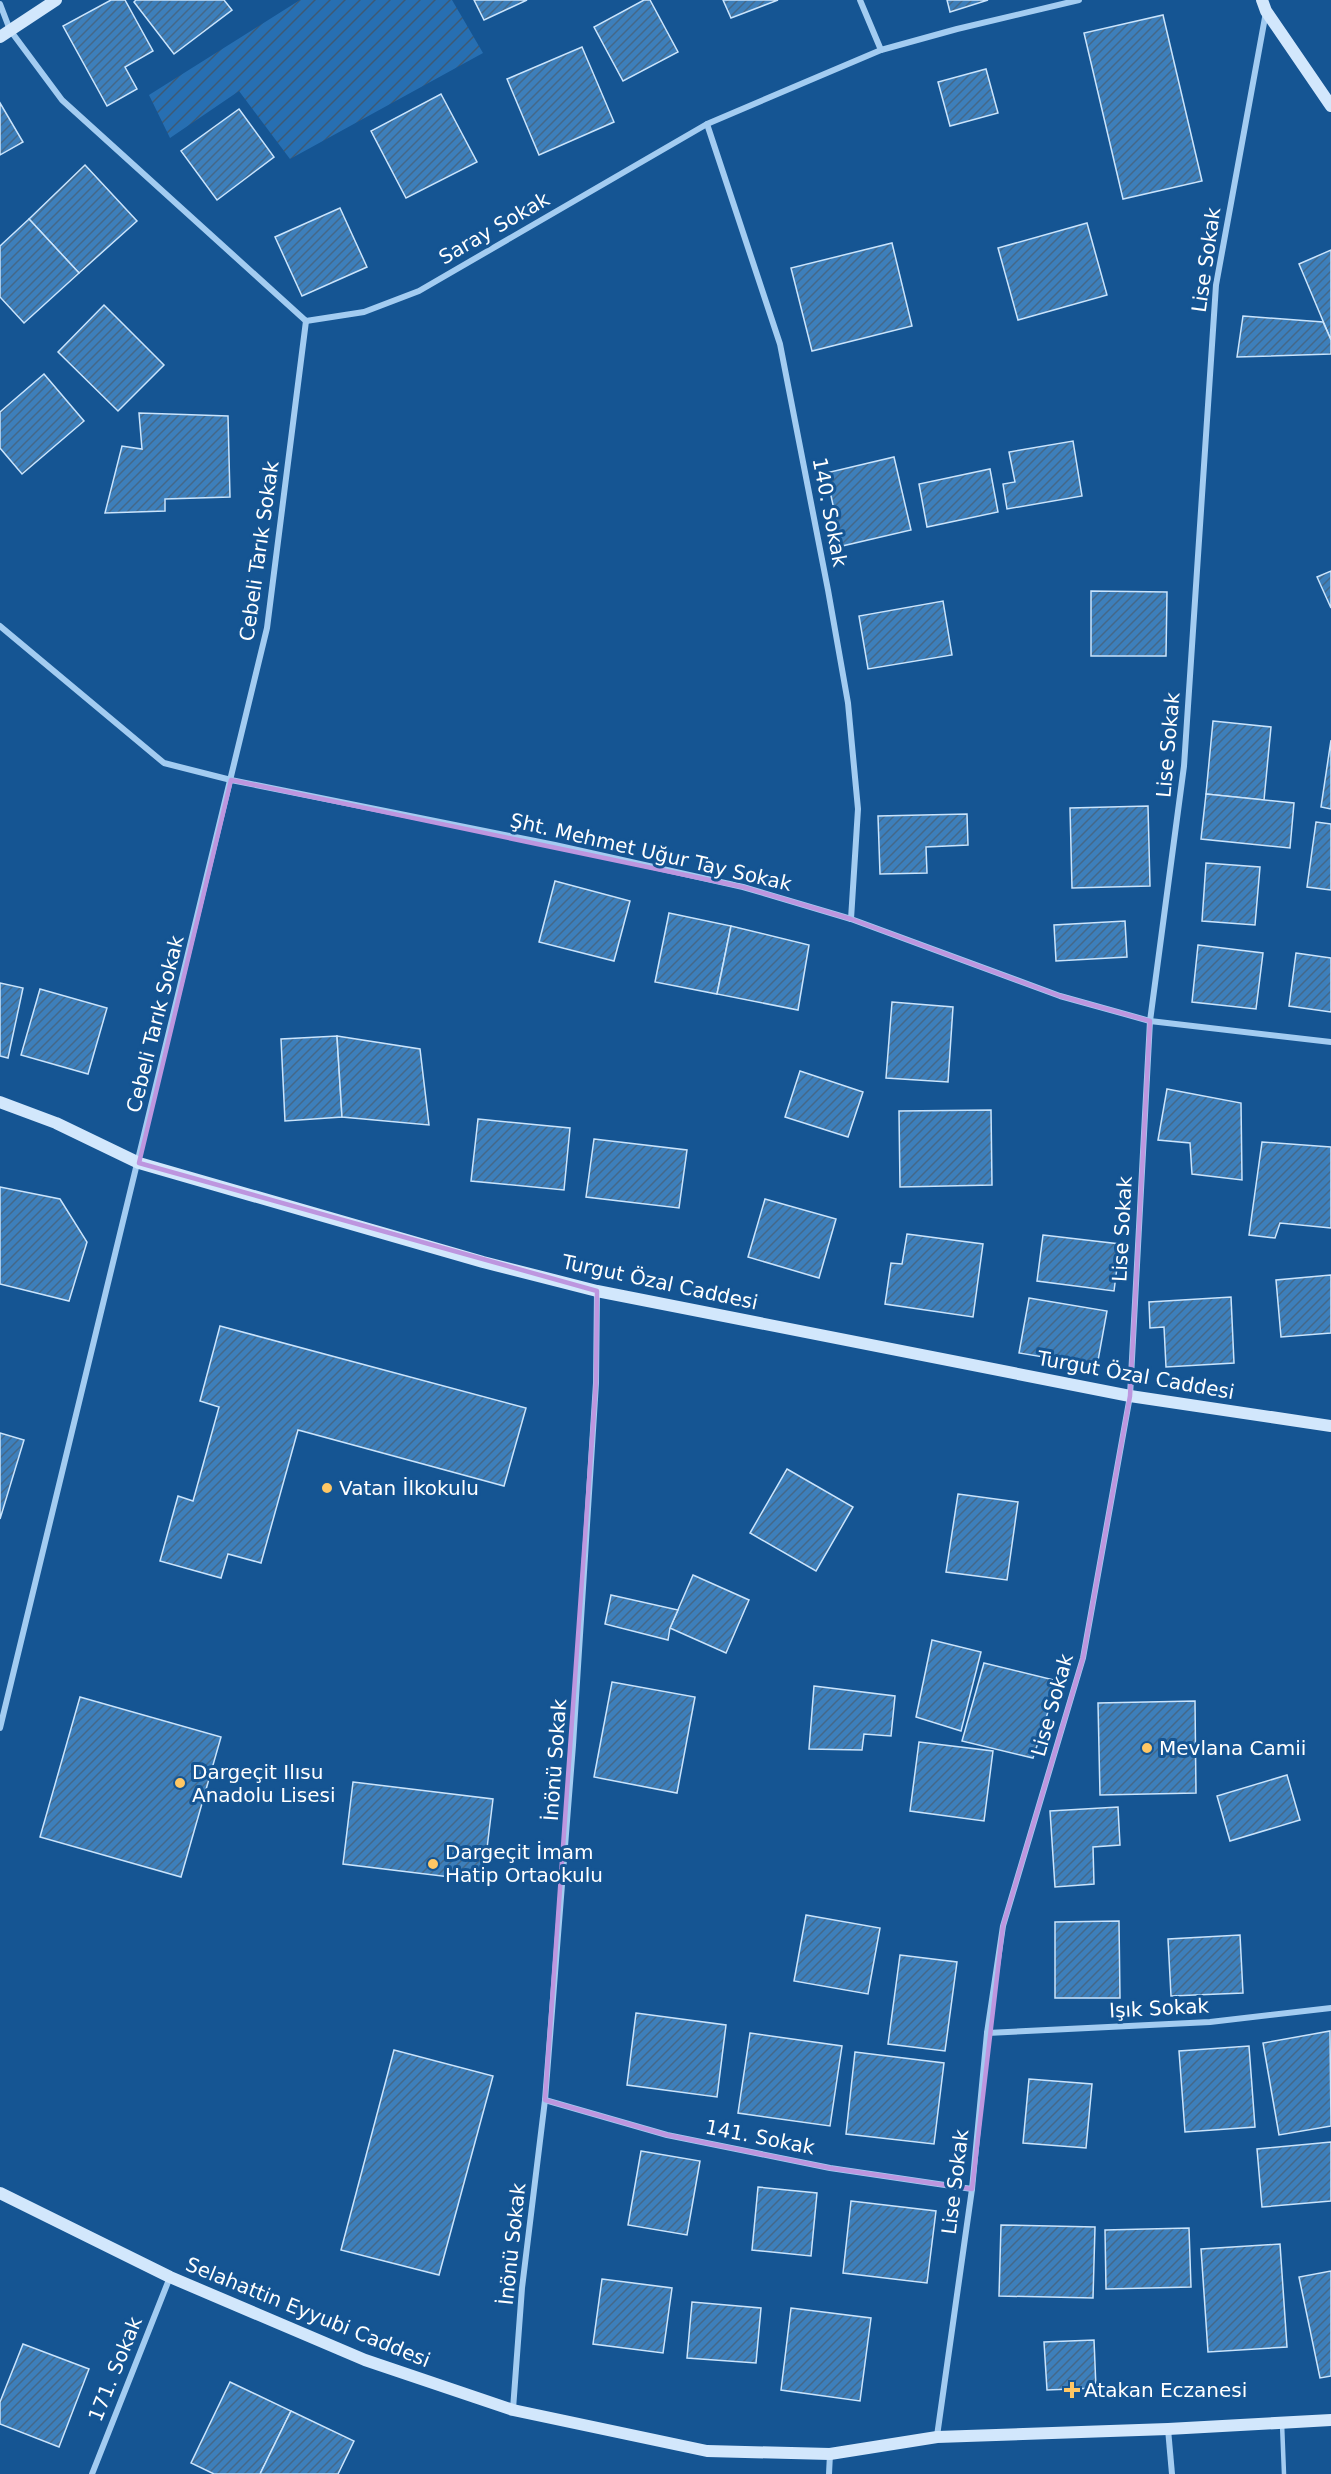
<svg xmlns="http://www.w3.org/2000/svg" width="1331" height="2474" viewBox="0 0 1331 2474" font-family="'DejaVu Sans',sans-serif">
<style>
.garden{fill:url(#garden-furrows)}
.building{fill:url(#building-hatch);stroke:#cae4fc;stroke-width:1.5}
.lines{fill:none;stroke-linecap:round;stroke-linejoin:round}
.lane{stroke:#a3ccf1;stroke-width:4.5}
.street{stroke:#a3ccf1;stroke-width:6}
.secondary{stroke:#d2e7fc;stroke-width:12}
.marked{fill:none;stroke:#bd96df;stroke-width:4.5;stroke-linejoin:round}
.poi-dot{fill:#ffc764;stroke:#155593;stroke-width:2}
.labels{text-anchor:middle;stroke-width:6;stroke-linejoin:round;paint-order:stroke}
.street-label{font-size:20px;fill:#fff;stroke:#155593}
.poi-label{font-size:20px;fill:#fff;stroke:#155593;text-anchor:start}
</style>
<defs>
<pattern id="garden-furrows" width="10" height="10" patternUnits="userSpaceOnUse" patternTransform="scale(1.5)"><rect width="10" height="10" fill="#276fb2"/><path d="M-1 1l2-2M0 10L10 0M9 11l2-2" fill="none" stroke="#3d5a75"/></pattern>
<pattern id="building-hatch" width="6" height="6" patternUnits="userSpaceOnUse" patternTransform="scale(1.5)"><rect width="6" height="6" fill="#3d7fbb"/><path d="M-1 1l2-2M0 6l6-6M5 7l2-2" fill="none" stroke="#446889"/></pattern>
</defs>
<rect width="100%" height="100%" fill="#155593"/>
<polygon class="garden" points="300,0 452,0 483,53 290,159 239,91 170,138 149,95"/>
<g class="building">
<polygon points="111,0 125,0 153,51 125,67 137,89 107,106 63,26"/>
<polygon points="136,0 224,0 232,10 174,54 134,2"/>
<polygon points="474,0 527,0 484,20"/>
<polygon points="644,0 650,0 678,52 623,81 594,27"/>
<polygon points="723,0 778,0 731,18"/>
<polygon points="947,0 988,0 950,12"/>
<polygon points="1163,15 1202,181 1123,199 1084,33"/>
<polygon points="582,47 614,122 539,155 507,79"/>
<polygon points="986,69 998,113 950,126 938,82"/>
<polygon points="441,94 477,162 406,198 371,131"/>
<polygon points="0,103 23,142 0,155"/>
<polygon points="239,109 274,157 217,200 181,151"/>
<polygon points="85,165 137,221 79,273 29,219"/>
<polygon points="340,208 367,267 302,296 275,237"/>
<polygon points="29,219 79,273 24,323 0,297 0,246"/>
<polygon points="1087,223 1107,295 1018,320 998,248"/>
<polygon points="892,243 912,326 812,351 791,268"/>
<polygon points="1331,250 1331,340 1299,264"/>
<polygon points="104,305 164,365 118,411 58,352"/>
<polygon points="1243,316 1323,322 1331,340 1331,354 1237,357"/>
<polygon points="44,374 84,421 22,474 0,448 0,412"/>
<polygon points="139,413 228,416 230,497 165,499 165,511 105,513 122,446 142,449"/>
<polygon points="1073,441 1082,496 1007,509 1003,484 1015,482 1009,452"/>
<polygon points="894,457 911,530 842,546 826,473"/>
<polygon points="990,469 998,512 927,527 919,484"/>
<polygon points="1331,571 1331,608 1317,577"/>
<polygon points="1091,591 1167,592 1166,656 1091,656"/>
<polygon points="943,601 952,655 868,669 859,616"/>
<polygon points="1213,721 1271,727 1264,800 1206,794"/>
<polygon points="1331,740 1331,809 1321,807"/>
<polygon points="1206,794 1294,803 1290,848 1201,839"/>
<polygon points="1148,806 1150,886 1072,888 1070,808"/>
<polygon points="967,814 968,845 926,847 927,873 880,874 878,816"/>
<polygon points="1316,822 1331,824 1331,890 1307,887"/>
<polygon points="1206,863 1260,867 1255,925 1202,921"/>
<polygon points="555,881 630,901 614,961 539,942"/>
<polygon points="669,913 731,926 717,994 655,982"/>
<polygon points="1125,921 1127,957 1056,961 1054,925"/>
<polygon points="731,926 809,945 798,1010 717,994"/>
<polygon points="1198,945 1263,953 1256,1009 1192,1002"/>
<polygon points="1296,953 1331,958 1331,1012 1289,1006"/>
<polygon points="0,983 23,988 8,1058 0,1056"/>
<polygon points="40,989 107,1008 88,1074 21,1055"/>
<polygon points="892,1002 953,1007 948,1082 886,1078"/>
<polygon points="337,1036 342,1117 285,1121 281,1039"/>
<polygon points="337,1036 420,1049 429,1125 342,1117"/>
<polygon points="800,1071 863,1092 848,1137 785,1117"/>
<polygon points="1167,1089 1241,1103 1242,1180 1192,1174 1190,1143 1158,1140"/>
<polygon points="991,1110 992,1185 900,1187 899,1111"/>
<polygon points="478,1119 570,1128 564,1190 471,1181"/>
<polygon points="594,1139 687,1150 679,1208 586,1197"/>
<polygon points="1262,1142 1331,1147 1331,1228 1280,1223 1275,1238 1249,1235"/>
<polygon points="0,1187 60,1199 87,1242 69,1301 0,1284"/>
<polygon points="765,1199 836,1219 819,1278 748,1257"/>
<polygon points="907,1234 983,1244 973,1317 885,1304 891,1263 902,1264"/>
<polygon points="1043,1235 1120,1244 1114,1291 1037,1281"/>
<polygon points="1331,1275 1331,1333 1281,1337 1276,1280"/>
<polygon points="1231,1297 1234,1363 1166,1367 1164,1327 1150,1328 1149,1302"/>
<polygon points="1029,1298 1107,1311 1097,1366 1019,1353"/>
<polygon points="220,1326 526,1408 504,1486 298,1430 261,1563 228,1554 221,1578 160,1561 178,1496 193,1501 219,1407 200,1401"/>
<polygon points="0,1433 24,1440 0,1519"/>
<polygon points="787,1469 853,1507 816,1571 750,1533"/>
<polygon points="958,1494 1018,1502 1007,1580 946,1572"/>
<polygon points="693,1575 749,1600 726,1653 670,1628"/>
<polygon points="611,1595 678,1610 670,1628 668,1640 605,1624"/>
<polygon points="932,1640 981,1652 961,1731 916,1717"/>
<polygon points="984,1663 1058,1681 1033,1758 962,1741"/>
<polygon points="612,1682 695,1697 677,1793 594,1777"/>
<polygon points="814,1686 895,1696 891,1736 864,1734 862,1750 809,1749"/>
<polygon points="80,1697 221,1737 181,1877 40,1837"/>
<polygon points="1195,1701 1196,1793 1100,1795 1098,1703"/>
<polygon points="919,1742 993,1751 984,1821 910,1811"/>
<polygon points="1287,1775 1300,1820 1230,1841 1217,1796"/>
<polygon points="353,1782 493,1799 483,1881 343,1864"/>
<polygon points="1118,1807 1120,1845 1093,1847 1094,1884 1055,1887 1050,1811"/>
<polygon points="806,1915 880,1928 868,1994 794,1981"/>
<polygon points="1119,1921 1120,1998 1055,1998 1055,1922"/>
<polygon points="1240,1935 1243,1993 1171,1996 1168,1939"/>
<polygon points="900,1955 957,1962 945,2051 888,2044"/>
<polygon points="636,2013 726,2025 717,2097 627,2085"/>
<polygon points="1330,2031 1331,2126 1279,2135 1263,2043"/>
<polygon points="750,2033 842,2046 830,2126 738,2113"/>
<polygon points="1249,2046 1255,2127 1185,2132 1179,2051"/>
<polygon points="394,2050 493,2076 439,2275 341,2250"/>
<polygon points="855,2052 944,2063 934,2144 846,2134"/>
<polygon points="1029,2079 1092,2084 1086,2148 1023,2143"/>
<polygon points="1331,2142 1331,2201 1262,2207 1257,2149"/>
<polygon points="641,2151 700,2161 687,2235 628,2225"/>
<polygon points="758,2187 817,2193 811,2256 752,2250"/>
<polygon points="851,2201 936,2211 927,2283 843,2273"/>
<polygon points="1001,2225 1095,2227 1093,2298 999,2296"/>
<polygon points="1189,2228 1191,2287 1106,2289 1105,2230"/>
<polygon points="1280,2244 1287,2347 1208,2352 1201,2249"/>
<polygon points="1331,2271 1331,2376 1320,2378 1299,2277"/>
<polygon points="602,2279 672,2288 663,2353 593,2344"/>
<polygon points="692,2302 761,2308 756,2363 687,2358"/>
<polygon points="791,2308 871,2318 860,2401 781,2390"/>
<polygon points="1094,2340 1096,2388 1047,2390 1044,2342"/>
<polygon points="23,2344 89,2369 59,2447 0,2424 0,2402"/>
<polygon points="230,2382 291,2411 260,2474 214,2474 191,2463"/>
<polygon points="291,2411 354,2441 338,2474 260,2474"/>
</g>
<g class="lines">
<polyline class="lane" points="1282,2423 1284,2474"/>
<g class="street">
<polyline points="860,0 881,50"/>
<polyline points="0,4 10,30 62,100 306,321 364,312 419,291 707,124 881,50 957,29 1079,0"/>
<polyline points="707,124 780,344 828,590 848,703 858,809 851,919"/>
<polyline points="0,626 164,763 231,780 555,845 743,887 851,919 1060,996 1150,1021 1331,1042"/>
<polyline points="0,1728 267,628 306,321"/>
<polyline points="987,2033 1210,2022 1331,2008"/>
<polyline points="545,2100 667,2135 830,2168 972,2189"/>
<polyline points="513,2409 522,2288 545,2100 573,1745 596,1383 597,1291"/>
<polyline points="1168,2429 1172,2474"/>
<polyline points="937,2436 972,2189 987,2033 1003,1926 1083,1658 1130,1396 1150,1021 1184,766 1216,285 1266,12"/>
<polyline points="92,2474 170,2277"/>
<polyline points="829,2474 830,2454"/>
</g>
<g class="secondary">
<polyline points="1262,0 1266,11 1331,106"/>
<polyline points="0,37 56,0"/>
<polyline points="0,1102 56,1123 139,1163 483,1262 597,1291 1130,1396 1331,1426"/>
<polyline points="0,2193 170,2277 365,2360 513,2410 707,2451 830,2454 937,2437 1168,2429 1331,2420"/>
</g>
</g>
<path class="marked" d="M 231,780 L 743,887 L 851,919 L 1060,996 L 1150,1021 L 1130,1396 L 1083,1658 L 1003,1926 L 972,2189 L 830,2168 L 667,2135 L 545,2100 L 596,1383 L 597,1291 L 139,1163 Z"/>
<g class="poi-dot">
<circle cx="327" cy="1488" r="6"/>
<circle cx="1147" cy="1748" r="6"/>
<circle cx="180" cy="1783" r="6"/>
<circle cx="433" cy="1864" r="6"/>
<path d="M1069 2381h6v6h6v6h-6v6h-6v-6h-6v-6h6z"/>
</g>
<g class="labels">
<g class="street-label">
<text transform="translate(494 228) rotate(-30)" y="7">Saray Sokak</text>
<text transform="translate(1206 260) rotate(-82)" y="7">Lise Sokak</text>
<text transform="translate(830 512) rotate(79)" y="7">140. Sokak</text>
<text transform="translate(259 551) rotate(-82)" y="7">Cebeli Tarık Sokak</text>
<text transform="translate(1168 745) rotate(-85)" y="7">Lise Sokak</text>
<text transform="translate(651 852) rotate(13)" y="7">Şht. Mehmet Uğur Tay Sokak</text>
<text transform="translate(155 1024) rotate(-76)" y="7">Cebeli Tarık Sokak</text>
<text transform="translate(1122 1229) rotate(-87)" y="7">Lise Sokak</text>
<text transform="translate(660 1282) rotate(12)" y="7">Turgut Özal Caddesi</text>
<text transform="translate(1136 1375) rotate(10)" y="7">Turgut Özal Caddesi</text>
<text transform="translate(1052 1705) rotate(-74)" y="7">Lise Sokak</text>
<text transform="translate(555 1760) rotate(-86)" y="7">İnönü Sokak</text>
<text transform="translate(1159 2008) rotate(-3)" y="7">Işık Sokak</text>
<text transform="translate(760 2137) rotate(11)" y="7">141. Sokak</text>
<text transform="translate(955 2182) rotate(-83)" y="7">Lise Sokak</text>
<text transform="translate(512 2244) rotate(-84)" y="7">İnönü Sokak</text>
<text transform="translate(308 2312) rotate(22)" y="7">Selahattin Eyyubi Caddesi</text>
<text transform="translate(115 2369) rotate(-68)" y="7">171. Sokak</text>
</g>
<g class="poi-label">
<text x="339" y="1495">Vatan İlkokulu</text>
<text x="1159" y="1755">Mevlana Camii</text>
<text x="192" y="1779">Dargeçit Ilısu<tspan x="192" dy="23">Anadolu Lisesi</tspan></text>
<text x="445" y="1859">Dargeçit İmam<tspan x="445" dy="23">Hatip Ortaokulu</tspan></text>
<text x="1084" y="2397">Atakan Eczanesi</text>
</g>
</g>
</svg>
